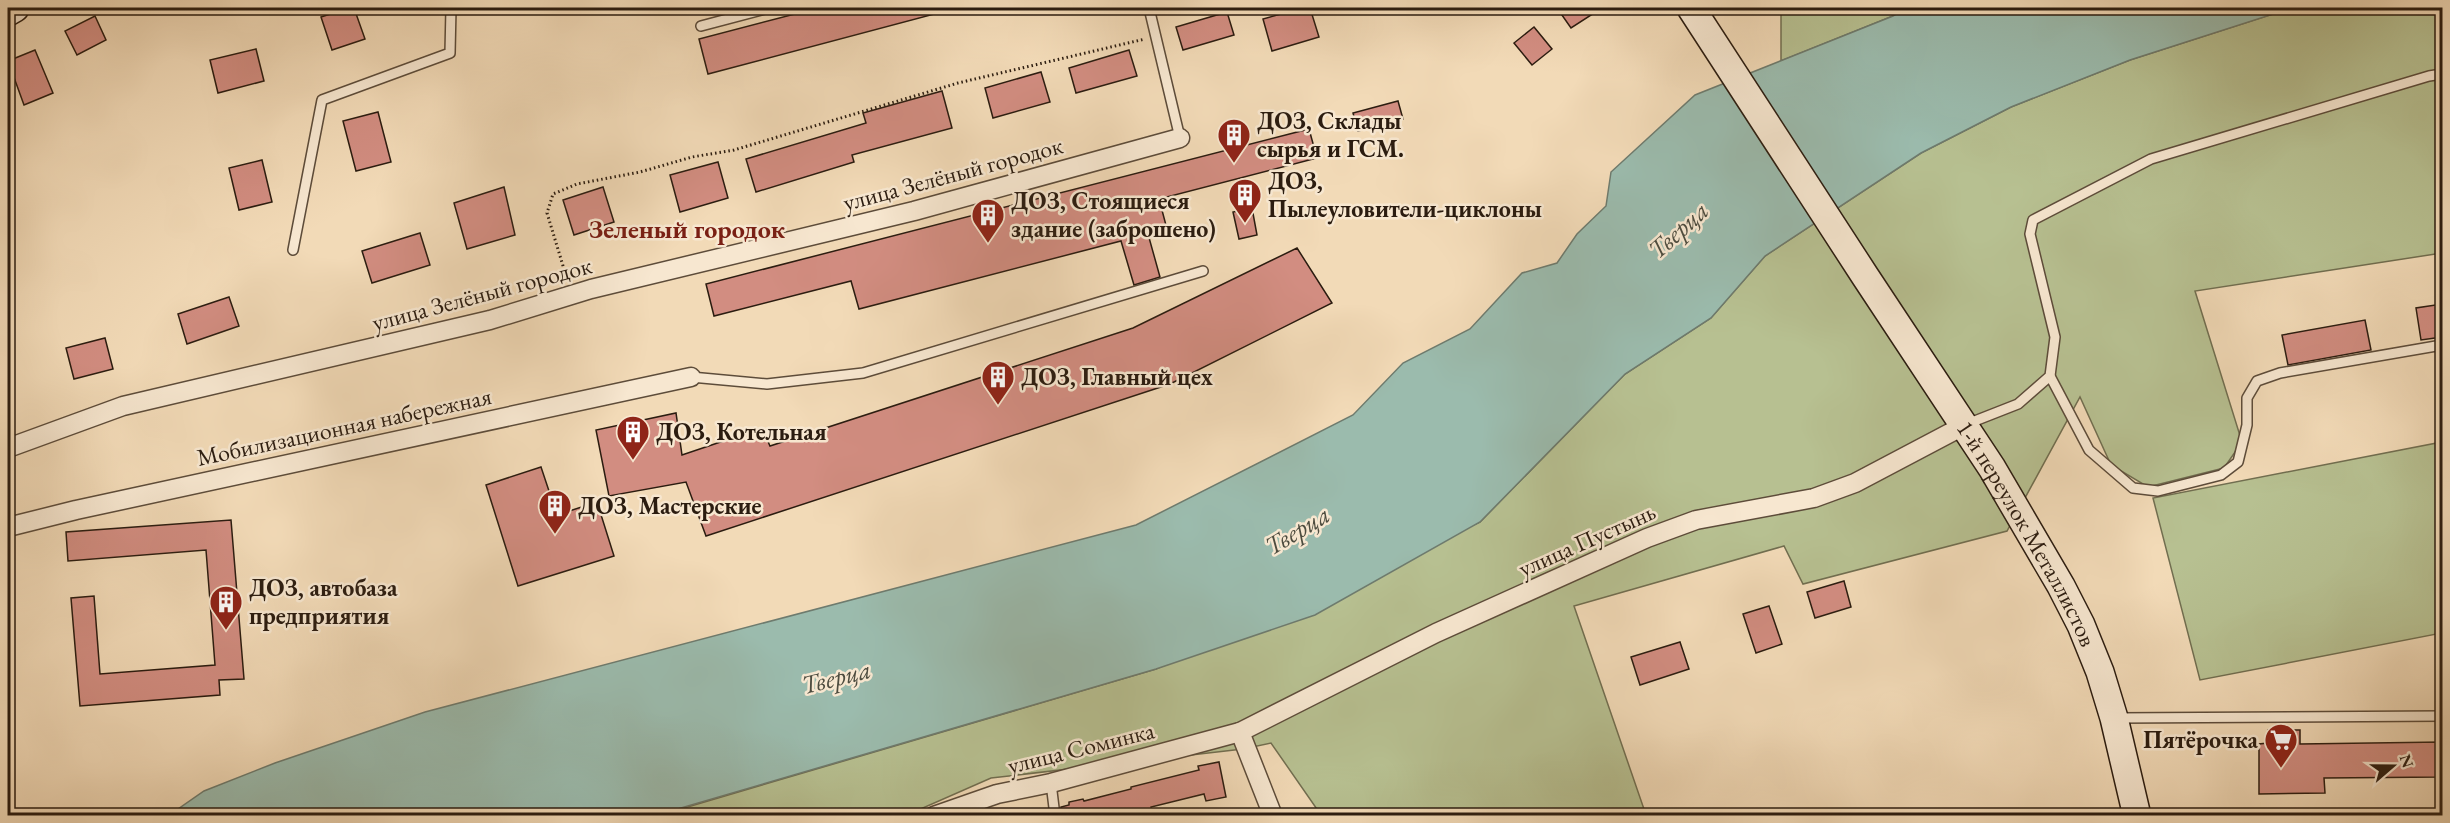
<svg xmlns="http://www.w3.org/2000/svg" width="2450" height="823" viewBox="0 0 2450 823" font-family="'EB Garamond',serif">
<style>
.green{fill:#b7c091;stroke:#716e50;stroke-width:1.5}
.water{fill:#9bbbad;stroke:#6e7b6e;stroke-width:1.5}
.building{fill:#d28d81;stroke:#2b1c10;stroke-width:1.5}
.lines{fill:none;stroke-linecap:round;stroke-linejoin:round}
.lane-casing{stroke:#5d4c3a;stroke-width:12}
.street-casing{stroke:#5d4c3a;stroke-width:21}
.secondary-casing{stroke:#2b1c10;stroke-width:30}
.path{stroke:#2b1c10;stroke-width:3;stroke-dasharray:1.5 3;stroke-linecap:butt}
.lane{stroke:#f7e7d0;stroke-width:9}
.street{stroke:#f7e7d0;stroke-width:18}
.secondary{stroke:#f7e7d0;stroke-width:27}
.labels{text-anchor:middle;stroke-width:5;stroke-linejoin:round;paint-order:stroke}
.poi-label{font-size:24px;font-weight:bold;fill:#2b1c10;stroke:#f7e7d0;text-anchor:start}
.street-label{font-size:24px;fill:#2b1c10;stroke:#f7e7d0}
.neighbourhood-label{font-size:26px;font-weight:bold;fill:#7a1f14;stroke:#f7e7d0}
.water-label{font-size:26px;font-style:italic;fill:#4d4c3f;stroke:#f7e7d0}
</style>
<rect width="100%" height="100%" fill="#f2dab7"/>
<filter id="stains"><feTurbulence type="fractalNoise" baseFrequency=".00333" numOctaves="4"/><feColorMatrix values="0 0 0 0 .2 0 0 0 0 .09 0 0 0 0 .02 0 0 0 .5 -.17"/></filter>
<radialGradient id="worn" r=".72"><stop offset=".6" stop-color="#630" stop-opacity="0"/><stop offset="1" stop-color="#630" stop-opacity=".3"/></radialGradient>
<g class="green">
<polygon points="1781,8 1906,8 1893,16 1781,61"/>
<polygon points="2292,8 2442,8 2442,253 2195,291 2242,442 2224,468 2148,487 2111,465 2080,397 2007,531 1803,584 1784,546 1574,606 1646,815 1321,815 1271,743 1243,749 991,778 907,815 657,816 1156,669 1480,522 1625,374 1711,318 1765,256 1921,153 2011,107 2130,60"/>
<polygon points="2442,442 2442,633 2200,680 2153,498"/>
</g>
<polygon class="water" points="1906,8 2292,8 2130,60 2011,107 1921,153 1765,256 1711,318 1625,374 1480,522 1315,615 1156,669 657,815 168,816 204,791 275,763 425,712 1136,525 1353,415 1403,363 1470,329 1522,273 1557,263 1577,234 1606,206 1611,172 1695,95 1893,16"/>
<g class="building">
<polygon points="349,8 354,8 365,39 332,50 321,17"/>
<polygon points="818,8 942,8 942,12 708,74 699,39"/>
<polygon points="1303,8 1310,8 1319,37 1272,51 1263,19"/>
<polygon points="1557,8 1602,8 1571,28"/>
<polygon points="1227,12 1234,35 1183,50 1176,27"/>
<polygon points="95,16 106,40 77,55 65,31"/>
<polygon points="1534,27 1552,49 1532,65 1514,43"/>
<polygon points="256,49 264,81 218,93 210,60"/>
<polygon points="35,50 53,93 24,105 8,61"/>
<polygon points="1129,50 1137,76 1076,93 1069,68"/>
<polygon points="1041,72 1050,102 993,118 985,88"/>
<polygon points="942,91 952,128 852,155 854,162 756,192 746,159 866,123 863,113"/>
<polygon points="1398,101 1403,119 1358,131 1353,113"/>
<polygon points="378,112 391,162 356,171 343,121"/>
<polygon points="1309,129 1317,158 1159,199 1167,229 1148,234 1160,277 1134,285 1121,241 859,309 851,281 714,316 706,284"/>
<polygon points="262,160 272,202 239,210 229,168"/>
<polygon points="718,162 728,198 680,212 670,175"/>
<polygon points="504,187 515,235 467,249 454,203"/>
<polygon points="603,187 614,222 574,235 563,200"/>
<polygon points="1252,208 1257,235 1239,239 1233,212"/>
<polygon points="420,233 430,265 372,283 362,251"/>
<polygon points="1297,248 1332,303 1170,384 706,536 686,482 609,496 596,430 676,413 682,455 762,428 770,446 1133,328"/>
<polygon points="229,297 239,326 187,344 178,314"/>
<polygon points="2442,304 2442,337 2421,340 2416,308"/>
<polygon points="2365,320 2371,350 2288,365 2282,335"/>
<polygon points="105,338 113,369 74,379 66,348"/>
<polygon points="541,467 557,515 597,502 614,556 518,586 486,485"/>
<polygon points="231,520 244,679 219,680 220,695 80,706 71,598 94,596 100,674 215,665 206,550 68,561 66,532"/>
<polygon points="1844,581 1851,607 1815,618 1807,592"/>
<polygon points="1769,606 1782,644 1756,653 1743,614"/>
<polygon points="1680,642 1689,669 1640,685 1631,657"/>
<polygon points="2268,730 2300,730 2300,744 2442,742 2442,777 2324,778 2325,793 2259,794 2259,744 2268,743"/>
<polygon points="1219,762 1226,797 1206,801 1204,794 1151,807 1153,816 1062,816 1061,807 1069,805 1069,802 1083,799 1084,801 1131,789 1131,787 1199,770 1198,766"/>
</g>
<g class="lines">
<g class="lane-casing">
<g id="lane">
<polyline points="1149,8 1180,138"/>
<polyline points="701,26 769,8"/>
<polyline points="293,250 322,100 450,53 451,8"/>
<polyline points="2050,376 2089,450 2133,488 2158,491 2221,475 2238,462 2247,425 2247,398 2257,381 2280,373 2442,345"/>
<polyline points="691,377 767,384 863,373 1203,271"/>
<polyline points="1967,424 2018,404 2050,376 2055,337 2030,234 2033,220 2151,159 2429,76 2442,74"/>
<polyline points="2118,718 2442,716"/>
<polyline points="1051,783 1055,816"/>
</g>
</g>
<g class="street-casing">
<g id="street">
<polyline points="8,448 123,406 490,320 591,289 914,211 1180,138"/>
<polyline points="8,527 76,510 691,377"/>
<polyline points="1240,732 1273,816"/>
<polyline points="934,816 997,794 1051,783 1240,732 1436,633 1647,538 1696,520 1814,498 1855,483 1965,425"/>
</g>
</g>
<g class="secondary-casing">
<g id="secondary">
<path id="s1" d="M 1691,8 L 1865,276 L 1992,468 L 2061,586 L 2081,625 L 2100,672 L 2114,718 L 2137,816"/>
<polyline points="8,12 15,8"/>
</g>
</g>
<polyline class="path" points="567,279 547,213 553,194 577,184 640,172 692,157 734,150 958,83 1145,39"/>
<use href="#lane" class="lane"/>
<use href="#street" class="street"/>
<use href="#secondary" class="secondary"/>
</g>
<defs>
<g id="building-pin" transform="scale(1.725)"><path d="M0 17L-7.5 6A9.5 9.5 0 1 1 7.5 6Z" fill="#8f2418" stroke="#f7e7d0"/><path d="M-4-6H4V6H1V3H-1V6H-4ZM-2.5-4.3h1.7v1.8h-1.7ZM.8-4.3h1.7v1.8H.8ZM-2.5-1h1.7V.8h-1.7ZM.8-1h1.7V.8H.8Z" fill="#fff"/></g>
<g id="supermarket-pin" transform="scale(1.725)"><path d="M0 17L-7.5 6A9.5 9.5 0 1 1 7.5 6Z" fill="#8f2418" stroke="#f7e7d0"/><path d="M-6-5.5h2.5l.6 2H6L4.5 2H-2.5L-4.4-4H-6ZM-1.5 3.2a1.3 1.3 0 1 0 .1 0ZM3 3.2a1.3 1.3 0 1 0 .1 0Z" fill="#fff"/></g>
</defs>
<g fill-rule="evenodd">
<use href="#building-pin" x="1234" y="135"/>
<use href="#building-pin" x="1245" y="195"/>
<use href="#building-pin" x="988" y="215"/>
<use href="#building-pin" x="998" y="377"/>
<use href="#building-pin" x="633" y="432"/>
<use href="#building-pin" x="555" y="506"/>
<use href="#building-pin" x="226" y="602"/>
<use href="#supermarket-pin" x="2281" y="740"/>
</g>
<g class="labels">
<g class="poi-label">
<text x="1257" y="129">ДОЗ, Склады<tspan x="1257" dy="28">сырья и ГСМ.</tspan></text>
<text x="1268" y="189">ДОЗ,<tspan x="1268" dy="28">Пылеуловители-циклоны</tspan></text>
<text x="1011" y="209">ДОЗ, Стоящиеся<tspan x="1011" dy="28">здание (заброшено)</tspan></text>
<text x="1021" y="385">ДОЗ, Главный цех</text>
<text x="656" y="440">ДОЗ, Котельная</text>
<text x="578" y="514">ДОЗ, Мастерские</text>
<text x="249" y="596">ДОЗ, автобаза<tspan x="249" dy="28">предприятия</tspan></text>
<text x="2258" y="748" text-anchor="end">Пятёрочка</text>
</g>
<g class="street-label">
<text transform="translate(953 174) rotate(-15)" y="8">улица Зелёный городок</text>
<text transform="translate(482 294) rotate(-15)" y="8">улица Зелёный городок</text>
<text transform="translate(344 427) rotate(-12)" y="8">Мобилизационная набережная</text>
<text dy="8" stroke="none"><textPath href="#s1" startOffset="624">1-й переулок Металлистов</textPath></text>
<text transform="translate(1587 540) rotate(-24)" y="8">улица Пустынь</text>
<text transform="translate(1081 748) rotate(-14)" y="8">улица Соминка</text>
</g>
<g class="neighbourhood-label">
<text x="687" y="238">Зеленый городок</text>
</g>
<g class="water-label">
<text transform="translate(1678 230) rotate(-42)" y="9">Тверца</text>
<text transform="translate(1297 530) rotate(-31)" y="9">Тверца</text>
<text transform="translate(836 677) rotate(-14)" y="9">Тверца</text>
</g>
</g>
<rect width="2450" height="823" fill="none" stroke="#f2dab7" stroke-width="30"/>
<rect x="9" y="9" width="2432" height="805" fill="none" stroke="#2b1c10" stroke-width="3"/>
<rect x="15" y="15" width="2420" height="793" fill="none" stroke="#2b1c10" stroke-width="1.5"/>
<g transform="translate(2393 766) rotate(70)" stroke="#f7e7d0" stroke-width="4.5" paint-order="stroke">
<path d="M0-4.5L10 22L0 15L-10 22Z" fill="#2b1c10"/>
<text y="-9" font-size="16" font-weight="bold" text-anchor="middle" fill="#2b1c10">N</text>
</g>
<rect width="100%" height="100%" filter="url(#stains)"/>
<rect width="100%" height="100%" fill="url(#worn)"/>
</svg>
